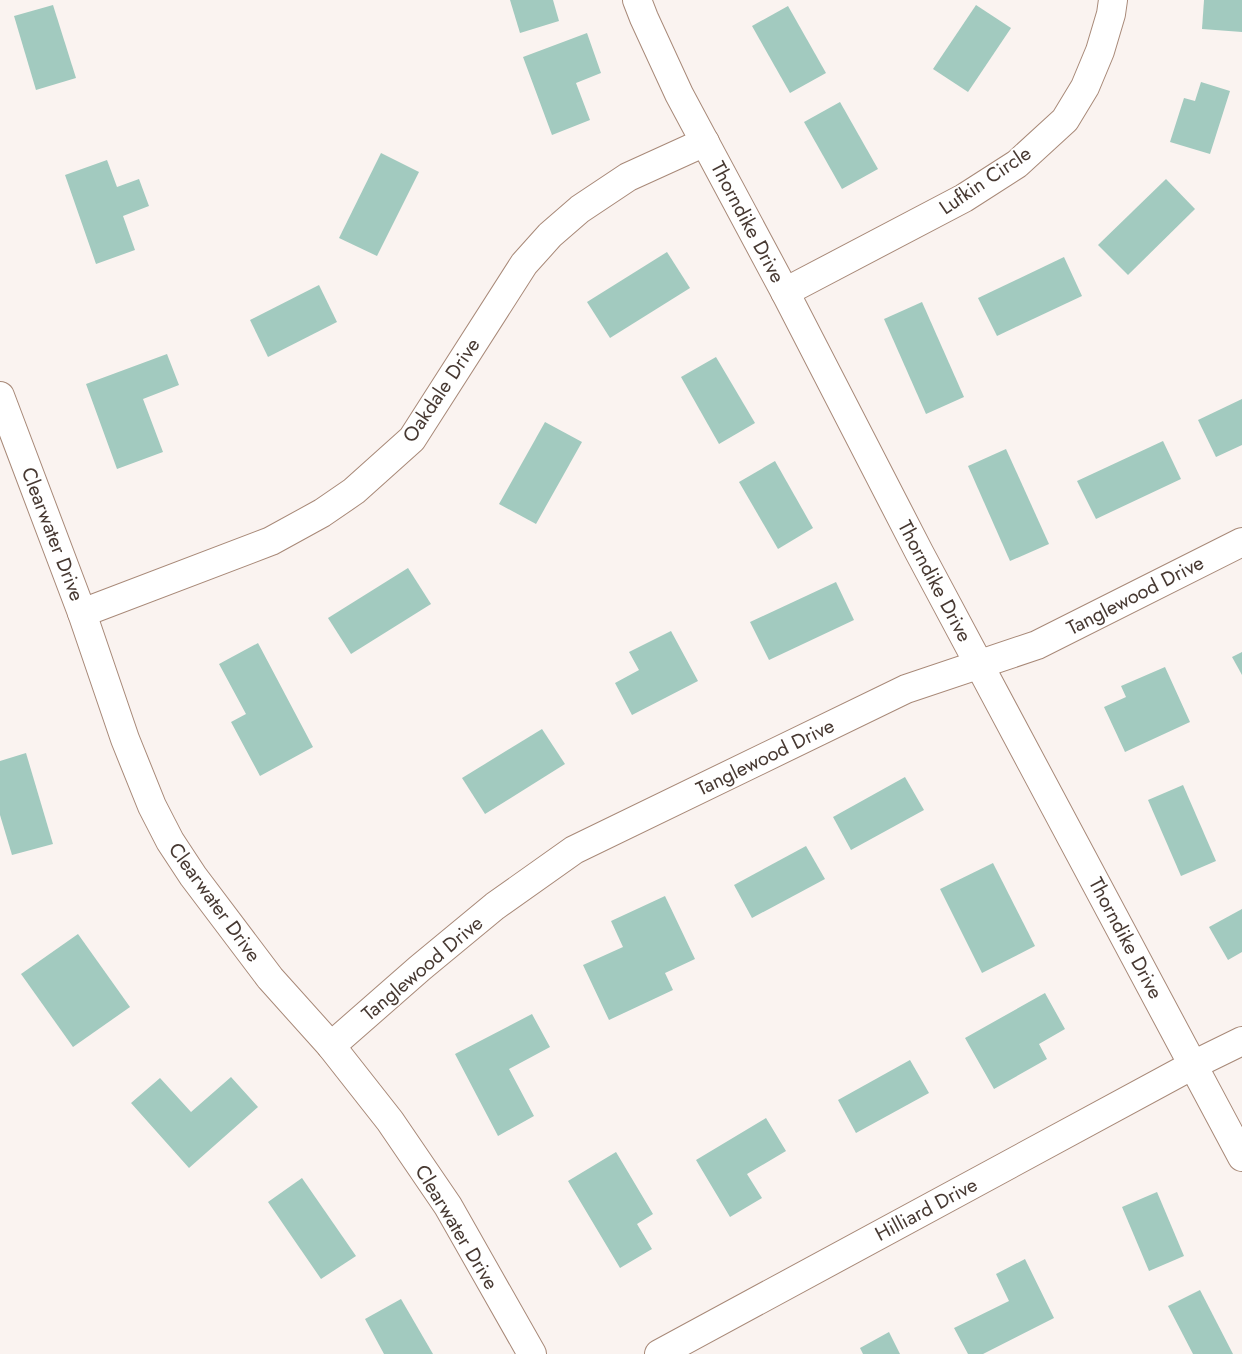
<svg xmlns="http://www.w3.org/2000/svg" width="1242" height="1354" viewBox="0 0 1242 1354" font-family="Jost,sans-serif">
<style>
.building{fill:#a2cabf}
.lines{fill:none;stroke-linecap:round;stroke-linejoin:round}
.minor-casing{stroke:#a88978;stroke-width:30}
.tertiary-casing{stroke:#a88978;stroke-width:30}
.minor{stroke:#fff;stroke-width:28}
.tertiary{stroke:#fff;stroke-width:28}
.labels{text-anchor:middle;stroke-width:4;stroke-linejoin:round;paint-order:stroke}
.street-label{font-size:20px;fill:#473932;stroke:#fff}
</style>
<rect width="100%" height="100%" fill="#faf3f0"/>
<g class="building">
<polygon points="510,0 553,0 559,21 520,33"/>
<polygon points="1204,0 1242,0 1242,32 1202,29"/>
<polygon points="53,5 76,78 36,90 14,16"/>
<polygon points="976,5 1011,28 968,92 933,69"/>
<polygon points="788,6 826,73 790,93 752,26"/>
<polygon points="587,33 601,73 576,83 590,120 552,135 523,57"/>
<polygon points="1201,82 1230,91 1210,154 1170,142 1184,98 1195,101"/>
<polygon points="840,102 878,169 842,189 804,122"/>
<polygon points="381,153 419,172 377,256 339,238"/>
<polygon points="107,160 117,187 139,179 149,206 123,216 135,250 96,264 65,175"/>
<polygon points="1166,179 1195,209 1128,275 1098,245"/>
<polygon points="667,252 690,288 610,338 587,302"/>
<polygon points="1064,257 1082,296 997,336 978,298"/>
<polygon points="319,285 337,322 268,357 250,320"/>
<polygon points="922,302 964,397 926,414 884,319"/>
<polygon points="167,354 179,385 143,399 163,452 117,469 86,384"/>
<polygon points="716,357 755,423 719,444 681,377"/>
<polygon points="1242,399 1242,445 1216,457 1198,420"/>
<polygon points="545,422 582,442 536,524 499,504"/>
<polygon points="1163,441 1181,479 1096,519 1077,481"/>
<polygon points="1006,449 1049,544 1010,561 968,466"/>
<polygon points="775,461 813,528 778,549 739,482"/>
<polygon points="408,568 431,604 351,654 328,618"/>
<polygon points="836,582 854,620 769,660 750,622"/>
<polygon points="671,631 698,681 632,715 615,683 639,670 629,652"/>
<polygon points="258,643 313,747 260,776 231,722 246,714 219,664"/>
<polygon points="1242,652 1242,675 1232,657"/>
<polygon points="1165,667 1190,722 1125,752 1104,707 1126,697 1121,686"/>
<polygon points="542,729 565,764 485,814 462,778"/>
<polygon points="26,753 53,844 12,855 0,815 0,761"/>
<polygon points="905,777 924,810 851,850 833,817"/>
<polygon points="1183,785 1216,861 1181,876 1148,800"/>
<polygon points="806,846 825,879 752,918 734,885"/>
<polygon points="993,863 1035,946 982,973 940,889"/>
<polygon points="665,896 695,959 665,973 673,990 609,1020 583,965 623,947 611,921"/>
<polygon points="1242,909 1242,952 1228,960 1209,927"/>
<polygon points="78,934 130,1007 73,1047 21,974"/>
<polygon points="1045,993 1065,1029 1039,1044 1047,1059 994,1089 965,1038"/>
<polygon points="532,1014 550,1047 509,1069 534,1116 498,1136 455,1054"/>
<polygon points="910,1060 929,1093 856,1133 838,1100"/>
<polygon points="231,1077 258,1107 189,1168 131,1103 160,1078 191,1112"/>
<polygon points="766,1118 786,1151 747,1174 762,1198 730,1217 696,1160"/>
<polygon points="616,1152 653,1214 637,1224 652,1249 620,1268 568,1181"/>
<polygon points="302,1178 356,1256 321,1279 268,1202"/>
<polygon points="1157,1192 1184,1256 1149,1271 1122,1207"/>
<polygon points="1025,1259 1054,1318 983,1354 968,1354 954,1328 1009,1301 996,1274"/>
<polygon points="1200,1290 1233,1354 1193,1354 1168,1306"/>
<polygon points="401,1299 433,1354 384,1354 365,1319"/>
<polygon points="889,1332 900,1354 863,1354 860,1348"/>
</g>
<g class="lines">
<g class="minor-casing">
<g id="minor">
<polyline points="637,0 644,18 679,94 785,292 919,552 1242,1157"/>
<polyline points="785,292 964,198 1017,164 1065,120 1085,87 1100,51 1111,14 1113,0"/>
<polyline points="82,613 271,541 322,513 354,491 412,439 524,264 550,235 580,209 628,177 705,142"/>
<polyline points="331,1046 420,968 495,906 574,850 906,689 1037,645 1242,542"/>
<polyline points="659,1354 1193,1065 1242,1041"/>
</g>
</g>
<g class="tertiary-casing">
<polyline id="tertiary" points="0,396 82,613 125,739 152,806 170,841 193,876 270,978 331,1046 390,1121 448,1206 532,1354"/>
</g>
<use href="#minor" class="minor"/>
<use href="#tertiary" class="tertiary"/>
</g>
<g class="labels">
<g class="street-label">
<text transform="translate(985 180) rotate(-34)" y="7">Lufkin Circle</text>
<text transform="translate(748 222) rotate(62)" y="7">Thorndike Drive</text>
<text transform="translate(441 390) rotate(-56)" y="7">Oakdale Drive</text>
<text transform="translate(53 534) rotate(69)" y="7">Clearwater Drive</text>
<text transform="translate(935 581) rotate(62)" y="7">Thorndike Drive</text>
<text transform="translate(1135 595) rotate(-27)" y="7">Tanglewood Drive</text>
<text transform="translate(765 757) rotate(-26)" y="7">Tanglewood Drive</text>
<text transform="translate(215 902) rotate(54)" y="7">Clearwater Drive</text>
<text transform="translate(1126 938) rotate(62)" y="7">Thorndike Drive</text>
<text transform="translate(422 968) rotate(-40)" y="7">Tanglewood Drive</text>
<text transform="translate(926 1209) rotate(-28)" y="7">Hilliard Drive</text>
<text transform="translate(457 1227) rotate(59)" y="7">Clearwater Drive</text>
</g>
</g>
</svg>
